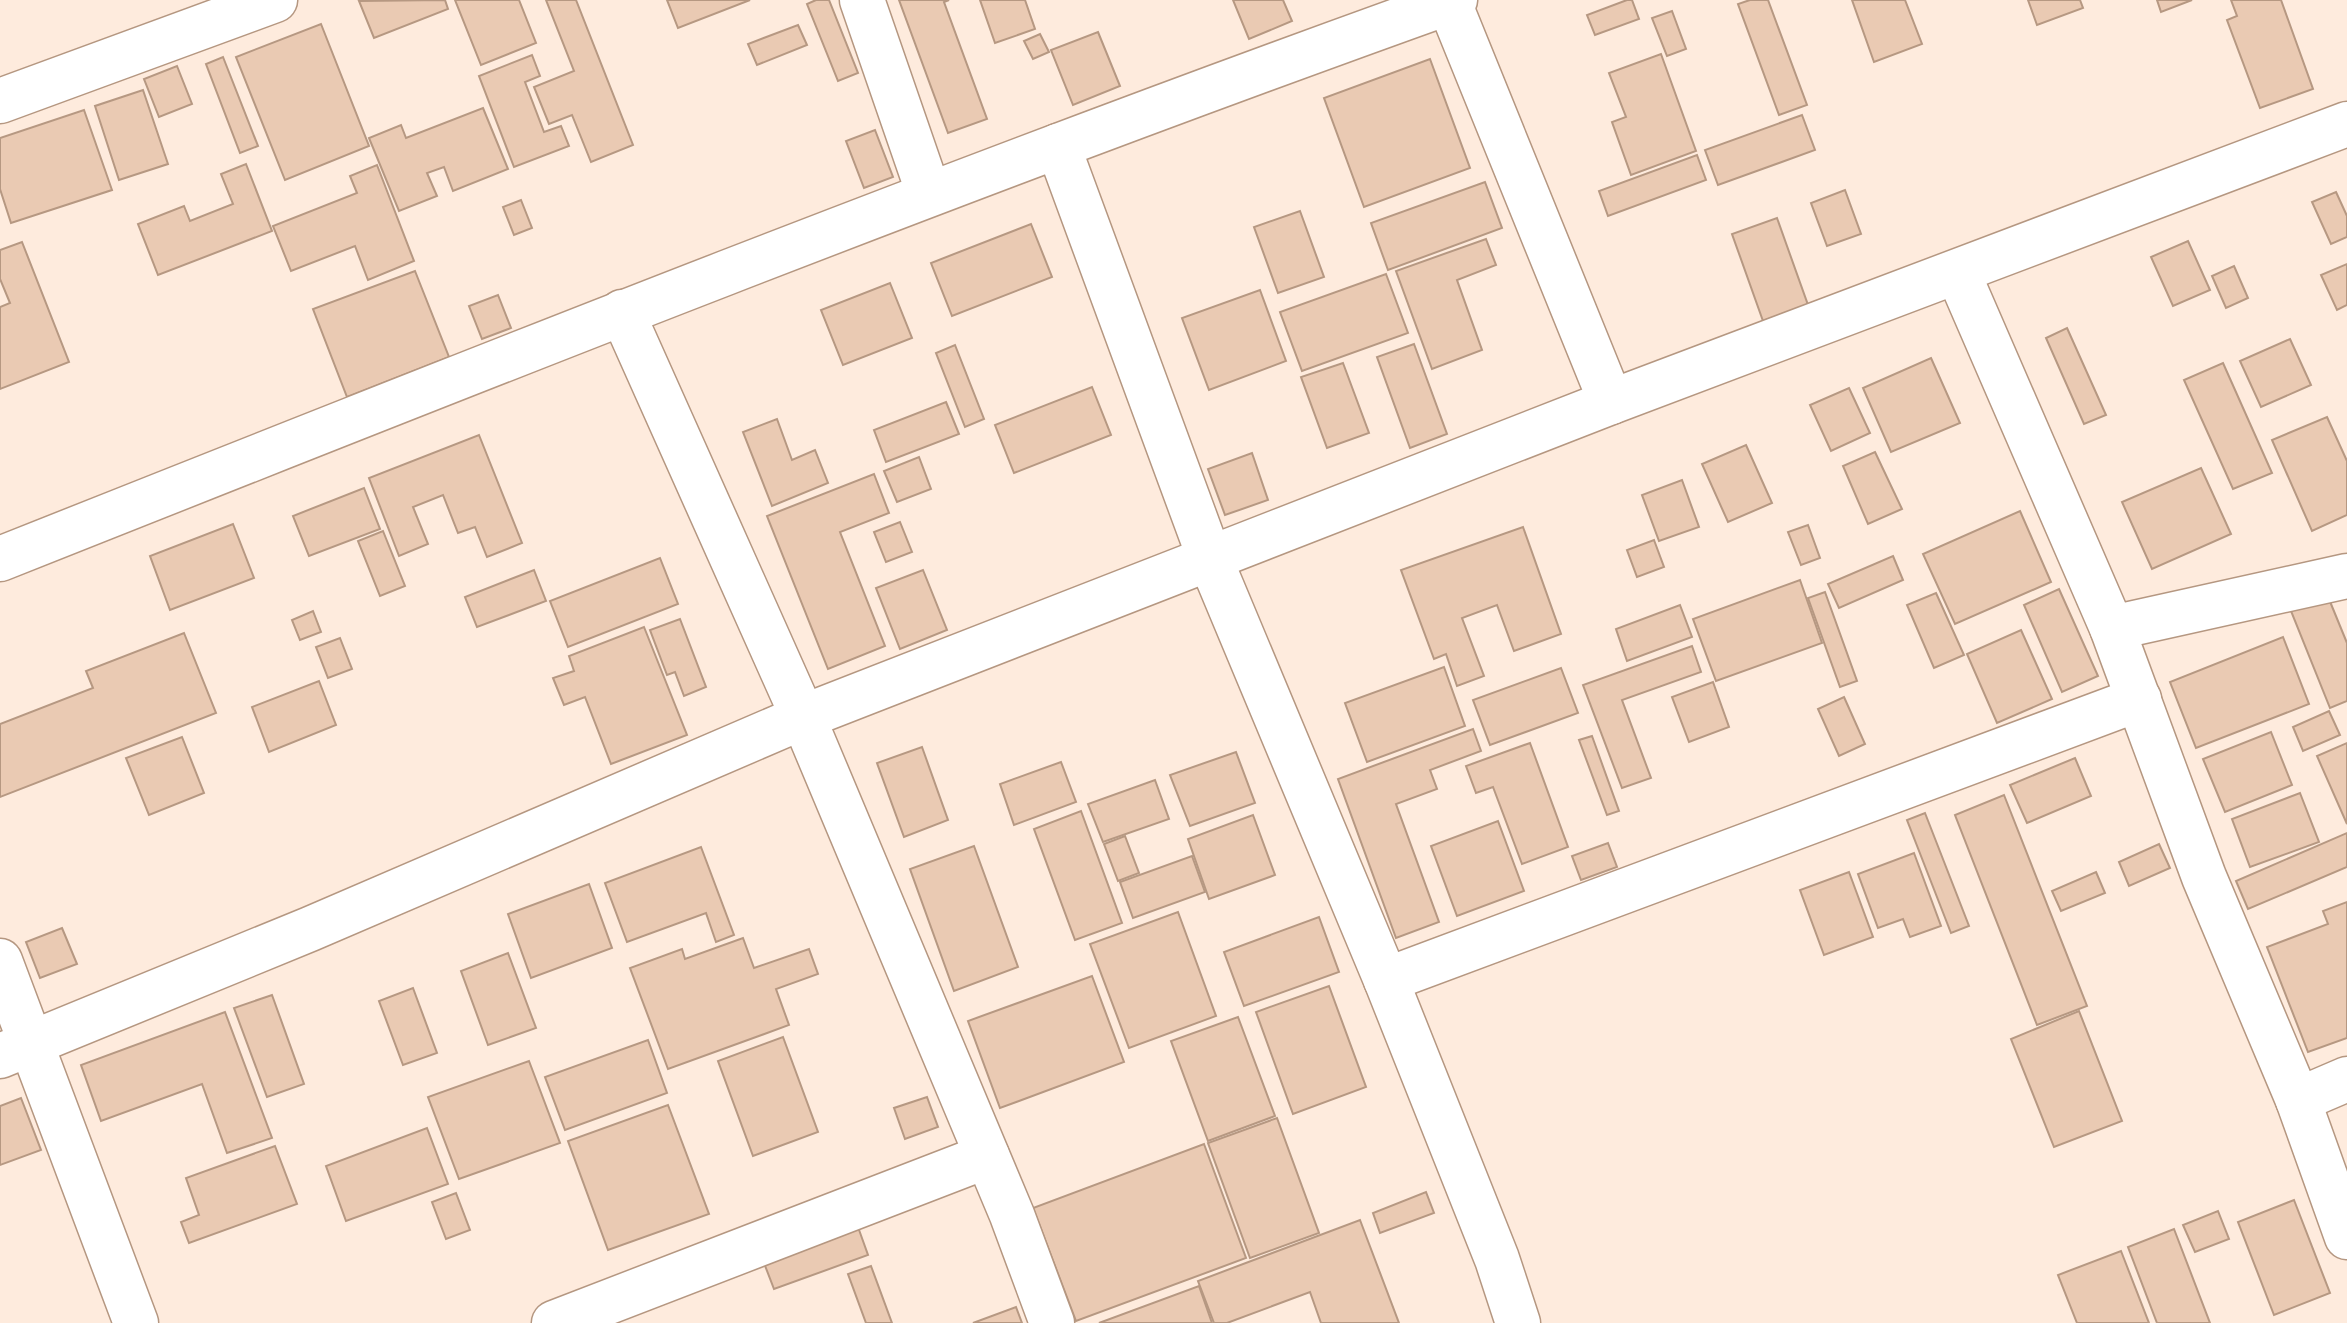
<svg xmlns="http://www.w3.org/2000/svg" width="2347" height="1323" viewBox="0 0 2347 1323" font-family="'DM Sans',sans-serif">
<style>
.building{fill:#eacab3;stroke:#b69882;stroke-width:2}
.lines{fill:none;stroke-linecap:round;stroke-linejoin:round}
.minor-casing{stroke:#b59781;stroke-width:47}
.minor{stroke:#fff;stroke-width:44}
</style>
<rect width="100%" height="100%" fill="#feebdd"/>
<g class="building">
<polygon points="445,0 448,9 374,38 359,1"/>
<polygon points="455,0 519,0 536,43 481,65"/>
<polygon points="546,0 576,0 633,145 591,162 572,115 549,124 534,87 574,71"/>
<polygon points="667,0 750,0 678,28"/>
<polygon points="816,0 829,0 858,73 838,81 807,4"/>
<polygon points="899,0 949,0 944,2 987,119 948,133"/>
<polygon points="980,0 1025,0 1035,29 995,43"/>
<polygon points="1233,0 1283,0 1292,21 1249,39"/>
<polygon points="1627,0 1632,0 1639,19 1595,35 1587,15"/>
<polygon points="1750,0 1768,0 1807,105 1779,115 1738,4"/>
<polygon points="1852,0 1905,0 1922,44 1874,62"/>
<polygon points="2028,0 2080,0 2083,8 2037,25"/>
<polygon points="2157,0 2192,0 2161,12"/>
<polygon points="2231,0 2281,0 2313,89 2260,108 2227,20 2237,16"/>
<polygon points="1672,11 1686,49 1667,56 1652,18"/>
<polygon points="321,24 369,146 285,180 236,57"/>
<polygon points="798,25 807,45 757,65 748,44"/>
<polygon points="1098,32 1120,86 1073,105 1051,50"/>
<polygon points="1040,34 1049,52 1033,59 1024,41"/>
<polygon points="1661,54 1696,151 1631,175 1612,122 1626,117 1609,73"/>
<polygon points="532,55 540,76 525,82 544,132 561,126 569,146 514,167 479,76"/>
<polygon points="223,57 258,146 240,153 206,64"/>
<polygon points="1430,59 1470,168 1364,207 1324,98"/>
<polygon points="177,66 192,104 159,117 144,79"/>
<polygon points="143,90 168,164 119,180 95,106"/>
<polygon points="483,108 508,169 453,191 444,167 427,173 437,196 399,211 369,138 401,125 406,138"/>
<polygon points="84,110 112,190 11,223 0,189 0,138"/>
<polygon points="1802,115 1815,150 1718,185 1705,150"/>
<polygon points="875,130 893,177 864,188 846,141"/>
<polygon points="1697,155 1706,180 1608,216 1599,191"/>
<polygon points="246,164 272,231 158,275 138,224 184,206 190,221 233,204 221,174"/>
<polygon points="377,165 414,261 368,280 355,246 291,271 273,226 357,193 350,176"/>
<polygon points="1485,182 1502,228 1388,270 1371,223"/>
<polygon points="1845,190 1861,234 1827,246 1811,203"/>
<polygon points="2336,192 2347,216 2347,237 2331,244 2312,202"/>
<polygon points="521,200 532,228 514,235 503,207"/>
<polygon points="1300,211 1324,277 1278,293 1254,227"/>
<polygon points="1777,218 1808,305 1763,321 1732,234"/>
<polygon points="1031,224 1052,277 952,316 931,263"/>
<polygon points="1486,239 1496,265 1457,280 1482,350 1432,369 1396,271"/>
<polygon points="2188,241 2210,290 2173,306 2151,257"/>
<polygon points="22,242 69,362 0,389 0,307 10,303 0,279 0,250"/>
<polygon points="2347,264 2347,305 2337,310 2321,275"/>
<polygon points="2234,266 2248,298 2226,308 2212,276"/>
<polygon points="415,271 449,357 347,397 313,309"/>
<polygon points="1386,274 1408,333 1302,371 1280,312"/>
<polygon points="890,283 912,338 843,365 821,310"/>
<polygon points="1260,290 1286,361 1209,390 1182,318"/>
<polygon points="498,295 511,328 482,339 469,306"/>
<polygon points="2067,328 2106,415 2084,424 2046,338"/>
<polygon points="2290,339 2311,385 2261,407 2240,361"/>
<polygon points="1414,344 1447,434 1410,448 1377,357"/>
<polygon points="955,345 984,419 965,427 936,353"/>
<polygon points="1931,358 1960,423 1891,452 1863,388"/>
<polygon points="1343,363 1369,433 1327,448 1301,377"/>
<polygon points="2223,363 2272,473 2233,489 2184,380"/>
<polygon points="1092,387 1111,435 1014,473 995,425"/>
<polygon points="1849,388 1870,433 1831,451 1810,405"/>
<polygon points="946,402 959,434 886,462 874,430"/>
<polygon points="2327,417 2347,461 2347,515 2312,531 2272,440"/>
<polygon points="777,419 792,460 815,450 828,483 772,506 743,432"/>
<polygon points="479,435 522,543 487,557 475,527 458,533 443,495 413,507 428,544 399,556 369,478"/>
<polygon points="1746,445 1772,503 1728,522 1702,464"/>
<polygon points="1875,452 1902,509 1868,524 1843,466"/>
<polygon points="1252,453 1268,500 1225,515 1208,469"/>
<polygon points="919,457 931,489 897,502 884,471"/>
<polygon points="2201,468 2231,534 2152,569 2122,502"/>
<polygon points="874,474 889,513 840,532 885,646 828,669 767,516"/>
<polygon points="1682,480 1699,527 1659,541 1642,495"/>
<polygon points="364,488 380,529 309,556 293,516"/>
<polygon points="2020,511 2051,582 1955,624 1923,554"/>
<polygon points="900,522 912,552 886,562 874,532"/>
<polygon points="233,524 254,578 170,610 150,556"/>
<polygon points="1808,525 1820,558 1801,565 1788,532"/>
<polygon points="1523,527 1561,634 1514,651 1497,605 1462,618 1484,676 1457,686 1446,654 1434,659 1401,570"/>
<polygon points="383,531 405,586 380,596 358,541"/>
<polygon points="1654,540 1664,567 1637,577 1627,550"/>
<polygon points="1893,556 1903,580 1839,608 1828,584"/>
<polygon points="660,558 678,604 568,647 550,601"/>
<polygon points="534,570 546,601 477,627 465,597"/>
<polygon points="923,570 947,630 900,649 876,588"/>
<polygon points="1800,580 1822,643 1716,681 1693,619"/>
<polygon points="2322,582 2347,643 2347,701 2330,708 2285,596"/>
<polygon points="2059,589 2098,676 2062,692 2024,605"/>
<polygon points="1825,592 1857,681 1840,687 1808,598"/>
<polygon points="1936,593 1964,655 1934,668 1907,605"/>
<polygon points="1680,605 1692,637 1627,661 1616,629"/>
<polygon points="313,611 321,632 300,640 292,620"/>
<polygon points="680,619 706,687 684,696 675,672 667,675 650,630"/>
<polygon points="644,627 687,735 611,764 585,697 564,705 553,678 574,671 569,656"/>
<polygon points="2021,630 2052,699 1997,723 1967,654"/>
<polygon points="184,633 216,713 0,797 0,724 93,688 86,671"/>
<polygon points="2283,637 2309,704 2196,748 2170,682"/>
<polygon points="340,638 352,669 328,678 316,647"/>
<polygon points="1692,646 1701,672 1622,700 1651,778 1622,788 1583,685"/>
<polygon points="1444,667 1465,726 1367,762 1345,703"/>
<polygon points="1561,668 1578,713 1490,745 1473,700"/>
<polygon points="319,681 336,725 269,752 252,707"/>
<polygon points="1713,682 1729,727 1689,742 1672,697"/>
<polygon points="1844,697 1865,744 1839,756 1818,709"/>
<polygon points="2329,711 2340,735 2303,751 2293,727"/>
<polygon points="1473,729 1481,751 1430,770 1437,789 1396,804 1439,922 1396,938 1338,779"/>
<polygon points="2271,732 2292,785 2225,812 2203,759"/>
<polygon points="1592,736 1619,811 1607,815 1579,740"/>
<polygon points="182,737 204,793 149,815 126,758"/>
<polygon points="1530,743 1568,847 1522,864 1493,787 1476,793 1466,766"/>
<polygon points="2347,743 2347,824 2317,756"/>
<polygon points="922,747 948,820 904,837 877,763"/>
<polygon points="1236,752 1255,803 1190,826 1170,775"/>
<polygon points="2075,758 2091,796 2027,823 2010,785"/>
<polygon points="1061,762 1076,802 1014,825 1000,784"/>
<polygon points="1155,780 1169,819 1103,842 1088,804"/>
<polygon points="2300,793 2319,842 2250,867 2232,819"/>
<polygon points="2004,795 2087,1006 2037,1025 1955,815"/>
<polygon points="1081,811 1122,923 1075,940 1034,829"/>
<polygon points="1925,813 1969,926 1951,933 1907,820"/>
<polygon points="1253,815 1275,875 1209,899 1188,839"/>
<polygon points="1498,821 1524,891 1457,916 1431,846"/>
<polygon points="2347,833 2347,867 2248,909 2236,881"/>
<polygon points="1125,836 1139,873 1118,881 1104,844"/>
<polygon points="1608,843 1617,867 1581,880 1572,856"/>
<polygon points="2159,844 2170,868 2129,886 2119,862"/>
<polygon points="974,846 1018,967 954,991 910,869"/>
<polygon points="701,847 734,935 716,942 706,913 627,942 605,883"/>
<polygon points="1914,853 1941,926 1910,937 1903,919 1878,928 1858,874"/>
<polygon points="1192,856 1205,892 1133,918 1120,882"/>
<polygon points="1849,872 1873,937 1824,955 1800,890"/>
<polygon points="2096,872 2105,893 2061,911 2052,891"/>
<polygon points="589,884 612,948 531,978 508,914"/>
<polygon points="2347,902 2347,1038 2308,1052 2267,947 2328,924 2323,911"/>
<polygon points="1178,912 1216,1016 1129,1048 1090,944"/>
<polygon points="1319,917 1339,972 1244,1006 1224,952"/>
<polygon points="62,928 77,964 40,978 26,942"/>
<polygon points="743,938 754,968 809,949 818,974 776,989 789,1025 668,1069 630,968 682,949 685,959"/>
<polygon points="508,953 536,1028 488,1045 461,971"/>
<polygon points="1092,976 1124,1062 1000,1108 968,1021"/>
<polygon points="1329,986 1366,1087 1293,1114 1256,1012"/>
<polygon points="413,988 437,1053 403,1065 379,1001"/>
<polygon points="272,995 304,1084 267,1097 234,1008"/>
<polygon points="2079,1011 2122,1121 2054,1147 2011,1039"/>
<polygon points="225,1012 272,1138 227,1153 202,1084 101,1121 81,1065"/>
<polygon points="1238,1017 1275,1116 1208,1141 1171,1041"/>
<polygon points="783,1037 818,1132 753,1156 718,1061"/>
<polygon points="648,1040 667,1093 565,1130 545,1077"/>
<polygon points="529,1061 560,1143 459,1179 428,1097"/>
<polygon points="927,1097 938,1127 905,1139 894,1108"/>
<polygon points="21,1098 41,1150 0,1165 0,1106"/>
<polygon points="668,1105 709,1214 608,1250 568,1141"/>
<polygon points="1277,1118 1319,1233 1250,1258 1208,1143"/>
<polygon points="427,1128 448,1184 346,1221 326,1166"/>
<polygon points="1204,1144 1246,1258 1076,1321 1033,1208"/>
<polygon points="275,1146 297,1204 189,1243 181,1222 199,1215 186,1178"/>
<polygon points="1426,1192 1434,1213 1380,1233 1373,1213"/>
<polygon points="456,1193 470,1230 446,1239 432,1202"/>
<polygon points="2294,1200 2330,1293 2274,1315 2238,1222"/>
<polygon points="2218,1211 2229,1239 2195,1252 2183,1225"/>
<polygon points="1360,1220 1399,1323 1321,1323 1310,1292 1227,1323 1214,1323 1198,1281"/>
<polygon points="858,1227 868,1255 774,1289 764,1263"/>
<polygon points="2174,1229 2210,1323 2157,1323 2128,1247"/>
<polygon points="2121,1251 2149,1323 2077,1323 2058,1275"/>
<polygon points="871,1266 892,1323 866,1323 848,1274"/>
<polygon points="1199,1286 1212,1323 1099,1323"/>
<polygon points="1016,1307 1022,1323 973,1323"/>
</g>
<g class="lines">
<g class="minor-casing">
<g id="minor">
<polyline points="862,0 929,194"/>
<polyline points="1448,0 1611,402"/>
<polyline points="0,101 275,0"/>
<polyline points="1058,146 1210,559 1386,980 1497,1259 1518,1323"/>
<polyline points="1958,273 2112,628 2204,877 2298,1100 2347,1237"/>
<polyline points="622,312 803,717 1012,1215 1052,1323"/>
<path d="M 0,559 C 483,367 966,175 1455,0"/>
<polyline points="2112,628 2347,576"/>
<polyline points="0,961 136,1323"/>
<polyline points="1386,980 2139,699"/>
<polyline points="0,1056 310,929 803,717 1611,402 2347,124"/>
<polyline points="2298,1100 2347,1079"/>
<polyline points="554,1323 987,1156"/>
</g>
</g>
<use href="#minor" class="minor"/>
</g>
</svg>
